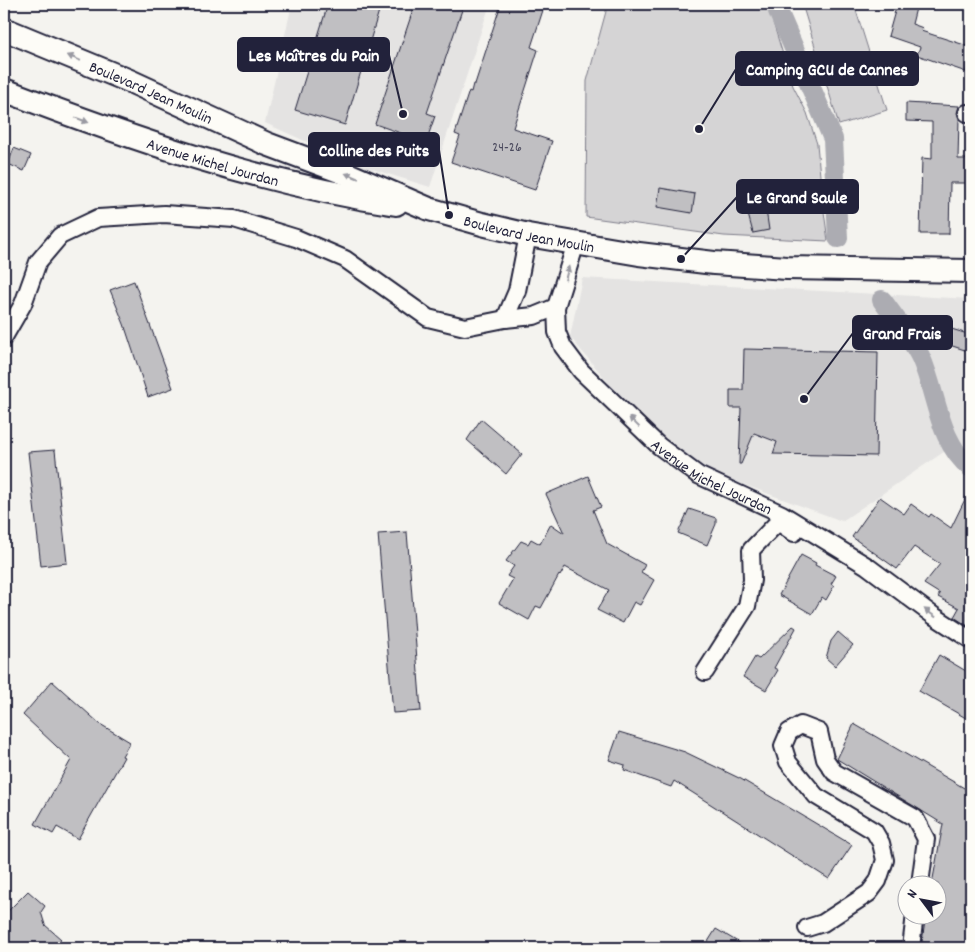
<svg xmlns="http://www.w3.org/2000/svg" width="975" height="952" viewBox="0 0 975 952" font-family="Dekko,sans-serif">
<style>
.built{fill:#e4e3e2}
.green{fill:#d5d4d5;stroke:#7c7b88}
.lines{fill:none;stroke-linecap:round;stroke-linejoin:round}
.canal{stroke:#acacb2;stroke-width:20}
.building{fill:#c0bfc2;stroke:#22223b}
.street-casing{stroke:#22223b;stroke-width:20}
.secondary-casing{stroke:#22223b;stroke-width:26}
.street{stroke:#fdfcf7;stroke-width:16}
.secondary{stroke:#fdfcf7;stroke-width:22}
.oneway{fill:#9a9aa2}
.labels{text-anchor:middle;stroke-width:4;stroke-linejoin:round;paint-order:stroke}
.number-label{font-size:14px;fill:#4a495d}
.street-label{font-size:16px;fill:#22223b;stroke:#fdfcf7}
.leader{fill:none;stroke:#22223b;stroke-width:2}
.callout-dot{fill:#22223b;stroke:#fdfcf7;stroke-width:2}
.callout{fill:#22223b;stroke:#22223b;stroke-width:2}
.callout-label{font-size:18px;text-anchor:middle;font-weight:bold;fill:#fff}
</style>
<rect width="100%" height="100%" fill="#f4f3ef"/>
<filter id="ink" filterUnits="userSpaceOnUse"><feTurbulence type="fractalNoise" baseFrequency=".02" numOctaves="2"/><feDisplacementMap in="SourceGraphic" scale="10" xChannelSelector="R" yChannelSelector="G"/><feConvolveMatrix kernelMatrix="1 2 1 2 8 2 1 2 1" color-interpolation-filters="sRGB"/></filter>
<g filter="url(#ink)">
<g class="built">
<polygon points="292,4 490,4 430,187 356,164 265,123"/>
<polygon points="582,278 971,299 971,450 960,441 842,521 672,458 570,337"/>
</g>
<g class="green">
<polygon points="608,4 769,4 770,13 793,86 807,113 817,144 822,197 828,241 724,236 586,217 587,81"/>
<polygon points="802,4 854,4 887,110 839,125"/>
</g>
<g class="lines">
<g class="canal">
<polyline points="777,4 778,11 833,139 838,238"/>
<path d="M 882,300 C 894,317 913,340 921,358 C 937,394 938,442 971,468"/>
</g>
</g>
<g class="building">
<polygon points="328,4 381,4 345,125 295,110"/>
<polygon points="415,4 464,4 427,113 435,116 426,142 375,124"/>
<polygon points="501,4 545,4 531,47 538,50 513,128 552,141 535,190 451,162 460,136 455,134 469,91 471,92 473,84 475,84"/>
<polygon points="897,4 917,4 912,24 923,28 921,31 971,47 971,67 968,66 966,72 917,55 920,47 888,36"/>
<polygon points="906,103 959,106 957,113 959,118 958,159 971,159 971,183 950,183 949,234 920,234 922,158 932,159 932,122 906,121"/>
<polygon points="14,148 31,155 24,171 8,164"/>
<polygon points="660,188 695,194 692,213 657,207"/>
<polygon points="766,210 769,230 753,233 748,214"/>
<polygon points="134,281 173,388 148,397 124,324 110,290"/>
<polygon points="945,327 971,335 971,352 940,342"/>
<polygon points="744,349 878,352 876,456 773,454 777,442 754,433 741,464 739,464 741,408 730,408 730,390 743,390"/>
<polygon points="481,419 522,454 506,474 467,440"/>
<polygon points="55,450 67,563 41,566 28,452"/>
<polygon points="588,476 601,507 593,510 607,544 645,565 641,572 654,580 640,605 634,602 623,623 597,610 609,590 565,567 560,576 559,575 541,608 536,606 529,620 499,603 513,579 507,576 514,566 506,561 521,541 528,544 531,539 540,544 551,524 564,533 546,494"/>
<polygon points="971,487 971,628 954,617 959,608 938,597 940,594 924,584 940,564 914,547 897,569 852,537 880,497 904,514 911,504 929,517 931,514 951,528"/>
<polygon points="689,509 716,518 716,524 707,545 678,533"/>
<polygon points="407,532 421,711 393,713 378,534"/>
<polygon points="801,555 816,563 815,565 836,576 831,584 834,586 826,600 822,597 812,614 779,595"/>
<polygon points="793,626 796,628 774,668 778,670 766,690 743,677 755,657 759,659"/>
<polygon points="838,632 853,645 835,666 826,658 831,641"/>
<polygon points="939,655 971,674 971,721 919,691"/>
<polygon points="52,681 100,724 130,742 122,756 124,757 78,839 57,827 53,834 35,824 71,760 23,715"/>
<polygon points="854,724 971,792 971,924 967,948 954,948 922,942 926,914 938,914 938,884 932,884 943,824 837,759"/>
<polygon points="619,732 685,752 741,779 852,845 829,879 674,781 671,787 624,770 625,765 609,760"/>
<polygon points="28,891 45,906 41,912 45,925 61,939 51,948 4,948 4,915"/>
<polygon points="716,929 748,948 704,948"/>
</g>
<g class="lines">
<g class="street-casing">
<g id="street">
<polyline points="967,113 971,113"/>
<path id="s1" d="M 576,243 L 556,307 L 557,332 L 563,347 L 581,371 L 659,446 L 698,475 L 782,514 L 867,566 L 934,616 L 971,640"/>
<polyline points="505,319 517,291 528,235"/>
<polyline points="4,337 23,304 38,262 60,236 98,218 164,214 234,219 296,238 345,259 428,318 465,327 505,319 534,316 556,307"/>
<polyline points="705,672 747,606 752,580 751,550 778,522 794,533"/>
<polyline points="807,928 823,923 869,893 878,881 885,860 881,843 874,831 816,796 788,762 783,746 789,732 801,725 819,732 825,759 834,772 915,818 926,839 920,884"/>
<polyline points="911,948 915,914"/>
</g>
</g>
<g class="secondary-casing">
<g id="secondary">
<path id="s2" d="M 4,29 L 132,82 L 267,144 L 350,175 L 429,209 L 482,224 L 528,235 L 639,254 L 714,263 L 787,268 L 971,271"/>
<path id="s3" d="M 4,90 C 132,139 259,183 396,204"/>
</g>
</g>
<use href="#street" class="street"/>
<use href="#secondary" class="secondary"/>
</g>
<defs><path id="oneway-solid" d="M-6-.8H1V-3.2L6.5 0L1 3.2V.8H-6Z" transform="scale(1.25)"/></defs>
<g class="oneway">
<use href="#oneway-solid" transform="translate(74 58) rotate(-157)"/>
<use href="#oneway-solid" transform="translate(82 120) rotate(21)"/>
<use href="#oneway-solid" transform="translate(352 176) rotate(-158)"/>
<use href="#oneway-solid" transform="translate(567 273) rotate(-75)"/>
<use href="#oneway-solid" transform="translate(634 422) rotate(-136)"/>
<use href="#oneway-solid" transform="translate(930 613) rotate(-144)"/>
</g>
</g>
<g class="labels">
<g class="number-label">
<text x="507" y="151">24-26</text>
</g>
<g class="street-label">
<text dy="6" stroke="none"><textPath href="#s2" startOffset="160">Boulevard Jean Moulin</textPath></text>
<text dy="6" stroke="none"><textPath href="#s3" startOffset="221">Avenue Michel Jourdan</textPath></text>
<text dy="6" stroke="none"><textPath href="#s2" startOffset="565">Boulevard Jean Moulin</textPath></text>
<text dy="6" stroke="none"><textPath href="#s1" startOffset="308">Avenue Michel Jourdan</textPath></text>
</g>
</g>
<path class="leader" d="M403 114L389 55M699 129L736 69M449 215L439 150M681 259L737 197M804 399L853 333"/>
<g class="callout-dot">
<circle cx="403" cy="114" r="5"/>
<circle cx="699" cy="129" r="5"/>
<circle cx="449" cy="215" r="5"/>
<circle cx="681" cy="259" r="5"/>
<circle cx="804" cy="399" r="5"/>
</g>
<g class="callout">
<rect x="238" y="38" width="151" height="33" rx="5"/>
<rect x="736" y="52" width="182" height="33" rx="5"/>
<rect x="309" y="133" width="130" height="33" rx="5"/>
<rect x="737" y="180" width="121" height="33" rx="5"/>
<rect x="853" y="316" width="99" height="33" rx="5"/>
</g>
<g class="callout-label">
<text x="314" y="61">Les Maîtres du Pain</text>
<text x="827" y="75">Camping GCU de Cannes</text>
<text x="374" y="156">Colline des Puits</text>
<text x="797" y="203">Le Grand Saule</text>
<text x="902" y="339">Grand Frais</text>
</g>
<rect width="975" height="952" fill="none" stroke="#fdfcf7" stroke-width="20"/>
<rect x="10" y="10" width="955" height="932" fill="none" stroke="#22223b" stroke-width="2" filter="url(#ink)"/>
<g transform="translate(922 900) rotate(302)"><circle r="24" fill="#fdfcf7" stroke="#a5a5ac"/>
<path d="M0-4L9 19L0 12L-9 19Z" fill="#22223b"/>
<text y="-8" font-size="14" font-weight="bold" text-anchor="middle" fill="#22223b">N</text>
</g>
</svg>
